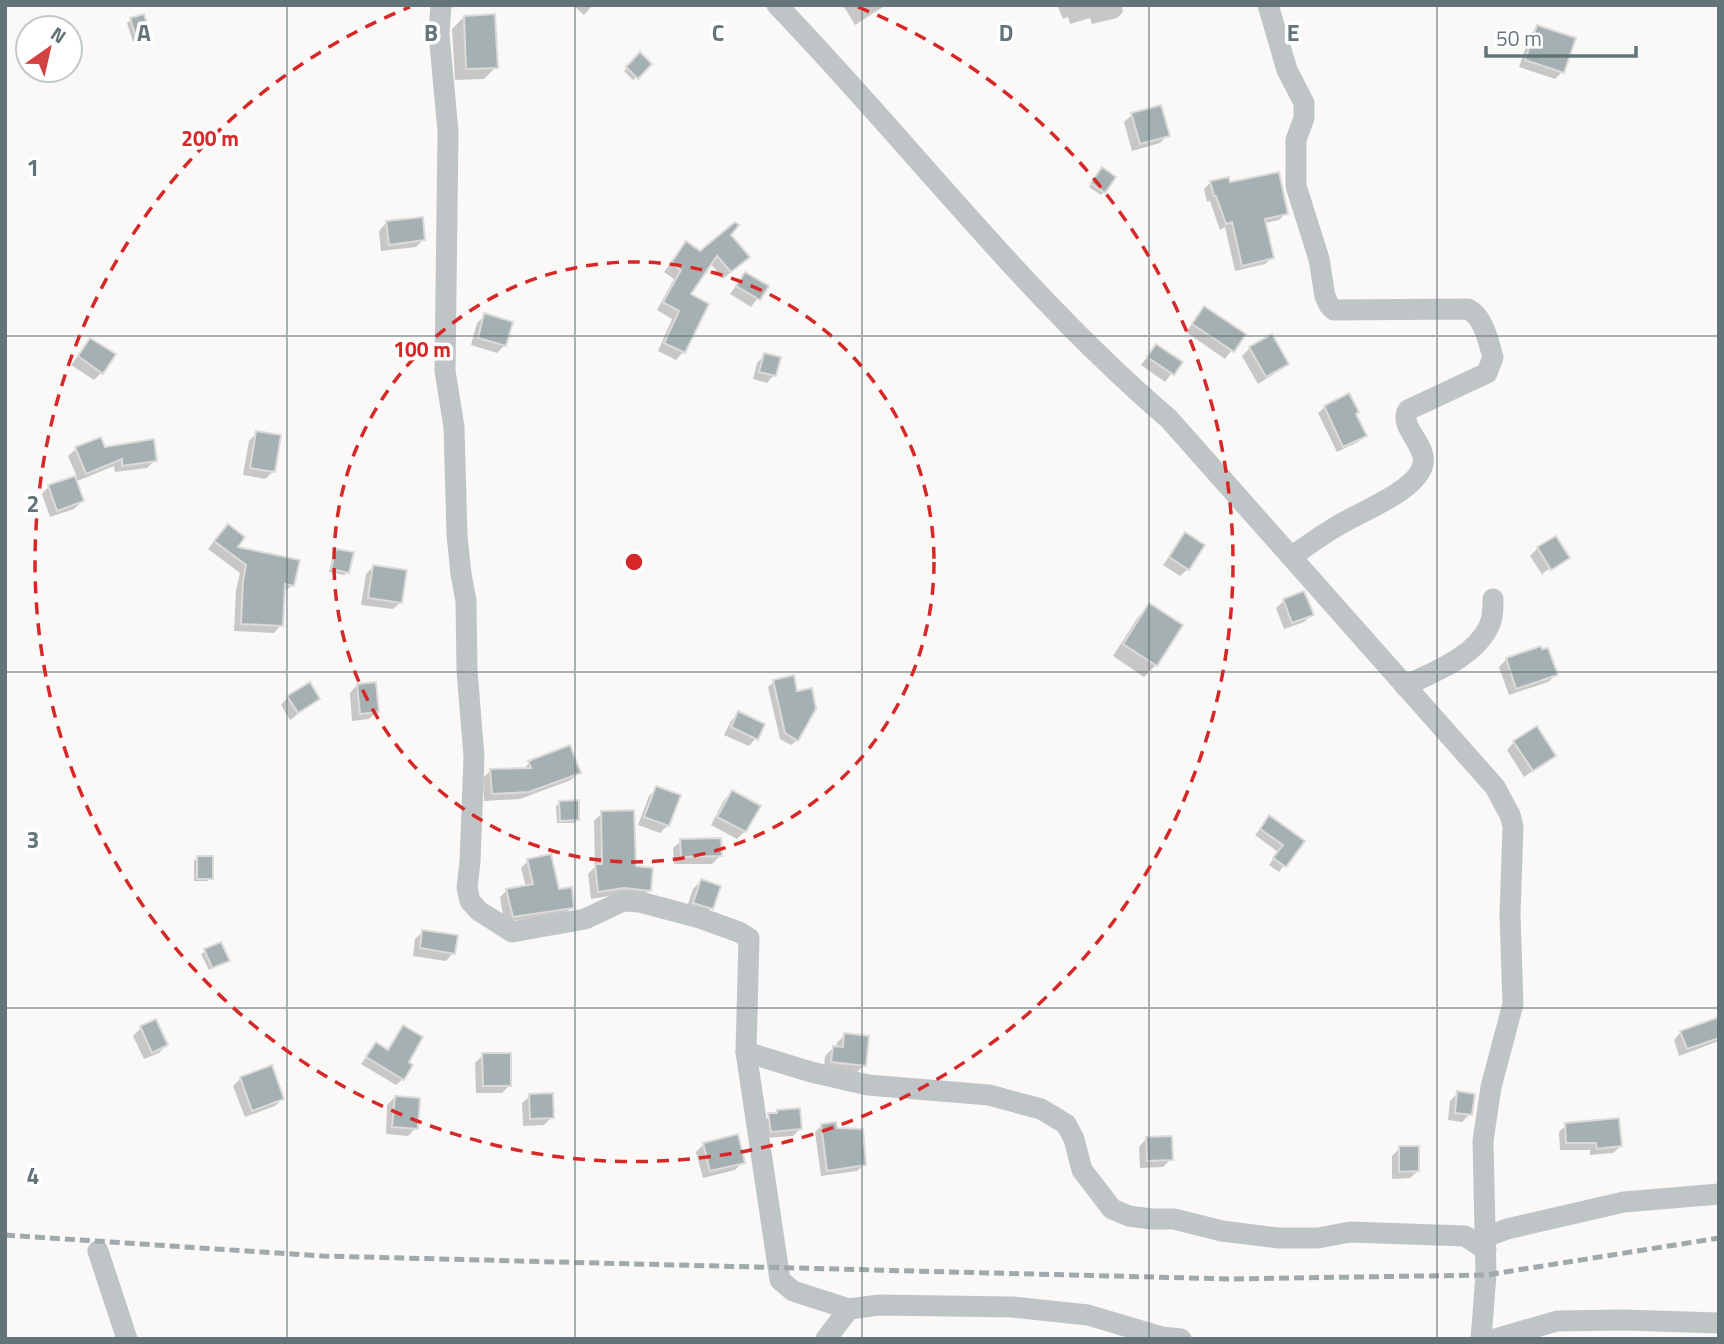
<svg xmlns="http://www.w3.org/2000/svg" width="1724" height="1344" viewBox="0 0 1724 1344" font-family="'Titillium Web',sans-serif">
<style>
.shadow{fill:#0003}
.building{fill:#a5b0b2;stroke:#dcdbda;stroke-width:2}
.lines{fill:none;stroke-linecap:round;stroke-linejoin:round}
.minor{stroke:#bfc5c7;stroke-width:21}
.rail{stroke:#a0a9ac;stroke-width:5;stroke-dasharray:10 5;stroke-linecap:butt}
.grid{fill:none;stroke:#63757a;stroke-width:2;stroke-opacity:0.55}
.ring{fill:none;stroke:#d62828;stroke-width:3.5;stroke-dasharray:12 9}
.grid-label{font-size:23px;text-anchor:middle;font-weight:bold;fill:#63757a;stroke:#fff;stroke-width:7;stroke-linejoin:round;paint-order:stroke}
.centre{fill:#d62828;stroke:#fff;stroke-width:3.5}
.ring-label{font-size:21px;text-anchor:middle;font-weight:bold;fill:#d62828;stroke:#fff;stroke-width:7;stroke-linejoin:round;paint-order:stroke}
</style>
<rect width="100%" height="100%" fill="#faf9f8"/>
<g class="shadow">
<polygon points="573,5 593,5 584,15"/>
<polygon points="843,5 886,5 855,25"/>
<polygon points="1060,5 1127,5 1122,7 1123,12 1117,18 1092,24 1090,18 1070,24 1068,17 1063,19 1058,7"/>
<polygon points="464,17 496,67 484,79 455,80 452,29"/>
<polygon points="131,20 149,35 133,42 127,23"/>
<polygon points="1537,27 1562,72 1555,79 1519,67 1530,35"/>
<polygon points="640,55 649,64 633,80 624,71"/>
<polygon points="1132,115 1168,135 1160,143 1132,151 1124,122"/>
<polygon points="1099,173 1104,192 1101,195 1089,187"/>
<polygon points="1211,182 1229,184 1286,213 1279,220 1264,223 1272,258 1265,264 1235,271 1225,227 1220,230 1210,201 1207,202 1204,189"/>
<polygon points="386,223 424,239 416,247 381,251 379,231"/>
<polygon points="729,235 740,264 723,279 710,263 688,294 683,352 676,360 658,351 672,319 657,310 674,279 664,272 686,243 700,253"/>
<polygon points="745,274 766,287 751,307 730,294"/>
<polygon points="1204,308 1243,335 1225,359 1186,332"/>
<polygon points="485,315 505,345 497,353 471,345 477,323"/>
<polygon points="1271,337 1286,364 1279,371 1258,384 1242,356 1250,348"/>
<polygon points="90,340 102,372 94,380 71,365"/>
<polygon points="1156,346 1180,362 1165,382 1141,365"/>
<polygon points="765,355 774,375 767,383 753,379 757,363"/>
<polygon points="1325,407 1354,414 1365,436 1358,442 1337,452 1318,413"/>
<polygon points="257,433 273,472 265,479 243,475 249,441"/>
<polygon points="76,449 104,449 155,460 147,468 115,472 114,466 75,482 82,501 74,509 50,517 42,494 49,486 77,477 68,456"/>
<polygon points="220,534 235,548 293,585 283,592 281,625 274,633 234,631 236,590 240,573 208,549"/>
<polygon points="1185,534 1188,569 1180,576 1163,565"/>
<polygon points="1555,538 1567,558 1561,564 1561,561 1543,573 1543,576 1530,556 1538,548"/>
<polygon points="336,551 348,572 344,575 329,572 333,554"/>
<polygon points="373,567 401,602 393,609 361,605 366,574"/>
<polygon points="1303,593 1312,614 1304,622 1284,629 1276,608 1284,601"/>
<polygon points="1150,605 1156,665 1144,677 1113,656 1138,617"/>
<polygon points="1507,659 1556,675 1548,682 1509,695 1499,667"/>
<polygon points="774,682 797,740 791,745 780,739 768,687"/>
<polygon points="357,685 377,711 369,719 352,721 350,693"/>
<polygon points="288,697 318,699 290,720 281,705"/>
<polygon points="738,713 756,738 749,746 724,735 731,721"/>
<polygon points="1514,742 1554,756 1524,777 1507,750"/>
<polygon points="529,763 579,772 571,780 520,799 484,801 483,778 491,770 523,770"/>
<polygon points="657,788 668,825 660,833 638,825 649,796"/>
<polygon points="732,793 758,806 745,831 737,839 711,825 724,800"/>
<polygon points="560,803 578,819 574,823 557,823 556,806"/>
<polygon points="602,813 649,890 641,898 615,895 591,899 588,874 595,867 594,821"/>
<polygon points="1264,824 1302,842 1279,872 1269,865 1278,852 1255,835"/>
<polygon points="681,841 720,856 712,864 674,864 673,848"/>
<polygon points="197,858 211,878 208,881 194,881 194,861"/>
<polygon points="528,861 572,907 565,914 504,922 500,897 507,890 526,887 521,868"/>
<polygon points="701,881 711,908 704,915 686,910 693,889"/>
<polygon points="423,932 453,953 446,961 413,956 415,939"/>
<polygon points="220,944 228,960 209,970 201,954"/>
<polygon points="155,1021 166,1045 159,1053 144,1059 133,1036 141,1028"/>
<polygon points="1719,1023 1719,1039 1716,1042 1679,1056 1674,1040 1681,1032"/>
<polygon points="403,1027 406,1063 403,1079 396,1085 361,1064 376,1044 387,1051"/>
<polygon points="845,1035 864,1065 856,1073 824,1069 825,1056 833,1048 836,1048 837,1043"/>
<polygon points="483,1055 509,1086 502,1093 476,1093 475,1063"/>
<polygon points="241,1078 282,1099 275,1106 245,1117 233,1086"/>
<polygon points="1458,1093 1470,1114 1462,1122 1448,1120 1450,1101"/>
<polygon points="530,1096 552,1117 544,1125 523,1126 522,1103"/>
<polygon points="395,1097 416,1128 408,1136 386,1134 387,1105"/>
<polygon points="778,1111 800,1129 793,1136 765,1138 762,1122"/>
<polygon points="822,1125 835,1130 864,1165 857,1171 821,1176 815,1132"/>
<polygon points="1566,1125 1621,1146 1613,1153 1590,1155 1590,1150 1560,1150 1559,1132"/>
<polygon points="1146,1139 1171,1159 1163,1167 1140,1168 1139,1147"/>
<polygon points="704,1144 743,1162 735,1170 703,1178 696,1152"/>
<polygon points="1400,1148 1418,1171 1410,1178 1392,1179 1392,1156"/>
</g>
<g class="building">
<polygon points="144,14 151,35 137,40 130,18"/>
<polygon points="495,14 498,68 466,69 464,16"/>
<polygon points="1537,25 1576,38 1564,73 1525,60"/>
<polygon points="640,52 652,64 638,79 626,67"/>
<polygon points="1161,105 1170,136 1140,144 1131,113"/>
<polygon points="1102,167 1116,177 1105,193 1091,183"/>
<polygon points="1279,172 1288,214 1265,219 1274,258 1242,266 1232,222 1226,224 1216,196 1214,196 1210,181 1229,177 1230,182"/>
<polygon points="423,217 425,240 389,245 386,221"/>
<polygon points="735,222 739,225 731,235 750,257 731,272 717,256 691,294 709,304 685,353 664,343 679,311 663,302 681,270 671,263 686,241 700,251"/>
<polygon points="745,272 769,286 760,300 736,286"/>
<polygon points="1204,306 1246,334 1234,352 1192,324"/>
<polygon points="484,313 513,322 506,346 478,338"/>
<polygon points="1272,334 1289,364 1266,377 1249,347"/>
<polygon points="90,338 116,354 103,374 78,356"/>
<polygon points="1156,344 1183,362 1174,375 1147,357"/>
<polygon points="764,353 781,357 776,376 759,372"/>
<polygon points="1349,393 1359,412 1356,414 1367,436 1343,447 1324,406"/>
<polygon points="256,431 281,435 275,472 250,468"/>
<polygon points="101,437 105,447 154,439 157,461 122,466 122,459 86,474 75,447"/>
<polygon points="75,476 84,501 57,511 48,485"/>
<polygon points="228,524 245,537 238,547 300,560 294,586 285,584 283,626 241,624 243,581 246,565 214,541"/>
<polygon points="1185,532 1205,545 1189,570 1169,557"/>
<polygon points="1556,536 1570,558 1551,570 1537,547"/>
<polygon points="336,549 354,552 349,573 331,569"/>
<polygon points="373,565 407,570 402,603 368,598"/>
<polygon points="1304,591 1314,615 1292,623 1283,599"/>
<polygon points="1149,603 1183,625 1157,666 1123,644"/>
<polygon points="1541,646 1542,649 1548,648 1558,675 1516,689 1506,658"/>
<polygon points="794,675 797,691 812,688 816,709 798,741 785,733 773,680"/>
<polygon points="310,682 320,699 298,713 287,696"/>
<polygon points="376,682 379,712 360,714 357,684"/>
<polygon points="738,711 765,724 758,740 731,727"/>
<polygon points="1537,726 1556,756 1533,771 1513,741"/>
<polygon points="570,745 581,773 529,792 492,794 490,769 531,768 528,761"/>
<polygon points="656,786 681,795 669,826 644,817"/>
<polygon points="732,790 761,806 746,832 717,817"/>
<polygon points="579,800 579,820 560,821 559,801"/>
<polygon points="634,810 636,866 653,868 651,891 624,888 598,892 595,864 602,864 601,811"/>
<polygon points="1269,815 1305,841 1286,867 1273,858 1283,845 1260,829"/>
<polygon points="721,838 722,856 681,857 680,839"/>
<polygon points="551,854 559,889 572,887 574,908 513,917 506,889 533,884 527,859"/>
<rect x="197" y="856" width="16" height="23"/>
<polygon points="701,879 721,886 713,909 693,903"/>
<polygon points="422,930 458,935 455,954 420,948"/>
<polygon points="221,942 230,961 212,968 204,949"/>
<polygon points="1719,1017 1719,1038 1687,1049 1680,1031"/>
<polygon points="156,1019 168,1045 152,1053 140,1026"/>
<polygon points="403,1025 423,1037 409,1062 413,1065 404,1080 366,1057 376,1042 388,1050"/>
<polygon points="844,1033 869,1036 866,1066 831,1062 833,1046 843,1047"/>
<polygon points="482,1053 511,1053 511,1086 483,1086"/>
<polygon points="272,1065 284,1099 252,1111 240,1077"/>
<polygon points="1457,1091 1475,1094 1472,1115 1455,1113"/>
<polygon points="553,1093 554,1118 530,1119 529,1094"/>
<polygon points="395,1096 420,1098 418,1129 392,1127"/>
<polygon points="800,1108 802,1129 771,1132 768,1113 777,1113 777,1110"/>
<polygon points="1619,1118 1622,1146 1597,1149 1596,1143 1566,1143 1565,1123"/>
<polygon points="836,1122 837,1128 863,1129 866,1165 827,1171 821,1124"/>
<polygon points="738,1134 745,1163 710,1171 703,1143"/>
<polygon points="1172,1136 1173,1160 1147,1161 1146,1137"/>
<polygon points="1399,1146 1419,1146 1419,1171 1399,1172"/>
</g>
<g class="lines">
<g class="minor">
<polyline points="441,5 439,34 448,131 445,371 454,427 457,535 461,574 466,601 467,670 474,757 470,862 467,888 470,901 479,911 512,932 585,919 623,901 640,902 700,918 739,932 749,938 746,1052 780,1280 793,1291 849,1309 879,1305 1012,1307 1088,1315 1162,1337 1181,1339"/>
<path d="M 777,5 C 909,142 1025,296 1169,419 L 1495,787 L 1510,815 L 1513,826 L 1510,915 L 1513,1004 L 1491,1087 L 1483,1141 L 1486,1275 L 1481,1339"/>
<path d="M 1268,5 L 1287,70 L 1304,103 L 1304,118 L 1296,140 L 1296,186 L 1319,259 L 1325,296 L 1329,305 L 1334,310 L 1468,309 C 1484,317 1488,341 1493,357 L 1487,373 L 1408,410 C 1398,427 1427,444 1423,464 C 1418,489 1367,509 1346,521 C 1327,531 1310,544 1292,556"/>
<path d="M 1405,686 C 1433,672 1475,657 1489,626 C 1493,618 1493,608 1493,599"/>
<polyline points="746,1052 811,1072 868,1085 989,1095 1041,1109 1066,1124 1074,1139 1082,1170 1112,1209 1129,1216 1151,1219 1174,1219 1222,1231 1278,1238 1318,1238 1350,1232 1465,1236 1486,1250"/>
<polyline points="1486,1237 1507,1229 1624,1202 1719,1194"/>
<polyline points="98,1251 127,1339"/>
<polyline points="826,1339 849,1309"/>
<polyline points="1495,1339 1557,1321 1623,1320 1719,1323"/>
</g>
<polyline class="rail" points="5,1235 322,1256 1229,1279 1486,1275 1719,1238"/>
</g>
<path class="grid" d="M 287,5 L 287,1339M 575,5 L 575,1339M 862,5 L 862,1339M 1149,5 L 1149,1339M 1437,5 L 1437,1339M 5,336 L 1719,336M 5,672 L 1719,672M 5,1008 L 1719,1008"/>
<g class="ring">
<circle cx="634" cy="562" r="300"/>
<path d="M858 7A599 599 0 1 1 410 7"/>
</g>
<g class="grid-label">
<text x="144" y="41">A</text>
<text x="431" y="41">B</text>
<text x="718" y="41">C</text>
<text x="1006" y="41">D</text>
<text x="1293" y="41">E</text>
<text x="33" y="176">1</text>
<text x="33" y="512">2</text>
<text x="33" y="848">3</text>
<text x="33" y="1184">4</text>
</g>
<circle cx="634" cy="562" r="10" class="centre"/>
<g class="ring-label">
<text x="210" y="146">200 m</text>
<text x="422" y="357">100 m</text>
</g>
<rect width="1724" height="1344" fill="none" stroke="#63757a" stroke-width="14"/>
<g transform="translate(49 49) rotate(34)"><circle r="33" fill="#ffffff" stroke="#c1c8ca" stroke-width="2"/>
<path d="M0-5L12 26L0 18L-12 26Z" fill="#d24240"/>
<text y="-10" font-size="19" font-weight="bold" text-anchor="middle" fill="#63757a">N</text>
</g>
<path d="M1486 46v10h150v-10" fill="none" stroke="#63757a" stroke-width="3.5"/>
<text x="1496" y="46" font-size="21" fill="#63757a" stroke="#ffffff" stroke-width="5" paint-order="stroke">50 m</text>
</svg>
